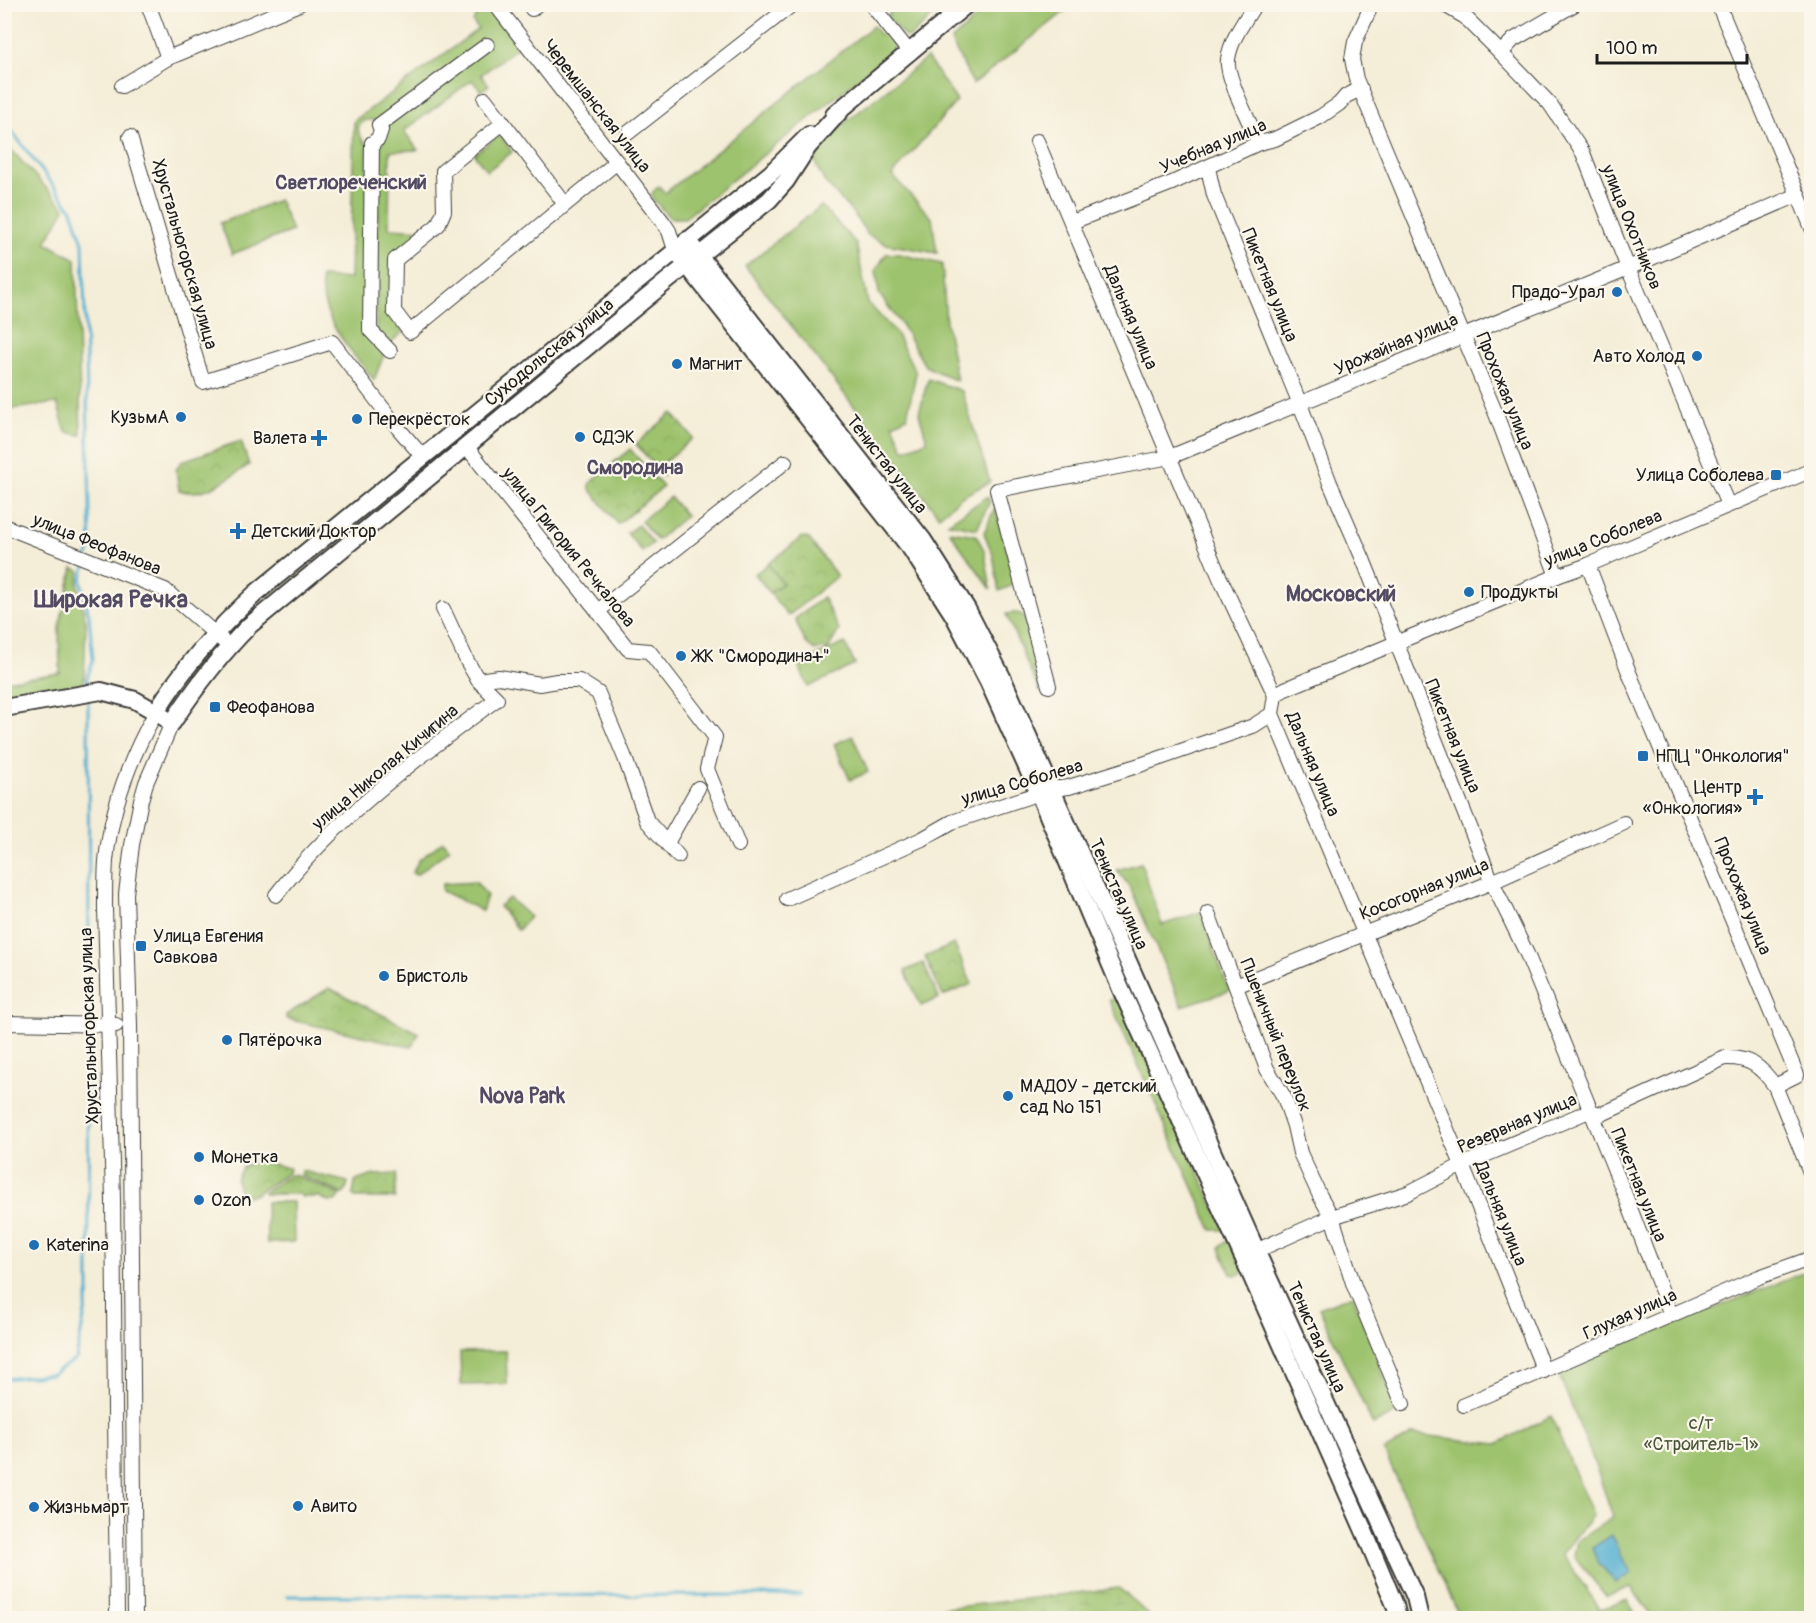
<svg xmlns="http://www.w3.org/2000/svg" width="1816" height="1623" viewBox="0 0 1816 1623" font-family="Pangolin,sans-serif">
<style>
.green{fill:#9ec36e;stroke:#5d7045;stroke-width:1.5}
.wetland{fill:url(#wetland-marsh);stroke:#5d7045;stroke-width:1.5}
.park{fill:url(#park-crowns);stroke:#5d7045;stroke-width:1.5}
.water{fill:#51adcf;stroke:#366476;stroke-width:1.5}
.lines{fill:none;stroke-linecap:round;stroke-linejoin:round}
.stream{stroke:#51adcf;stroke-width:3}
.minor-casing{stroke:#3c3b38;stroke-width:16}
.major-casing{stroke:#3c3b38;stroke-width:20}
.minor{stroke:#fff;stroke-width:14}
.major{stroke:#fff;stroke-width:16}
.poi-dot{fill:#1f6fb2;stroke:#fbf7ec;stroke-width:2}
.labels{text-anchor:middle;stroke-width:4.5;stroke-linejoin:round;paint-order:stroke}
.street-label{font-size:18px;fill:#1c1c1c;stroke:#fbf7ec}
.poi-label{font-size:18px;fill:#1c1c1c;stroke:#fbf7ec;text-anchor:start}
.park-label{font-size:18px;fill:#4a5639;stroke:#fbf7ec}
.neighbourhood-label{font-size:20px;font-weight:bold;fill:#524b63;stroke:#fbf7ec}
.quarter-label{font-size:21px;font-weight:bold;fill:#524b63;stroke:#fbf7ec}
.district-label{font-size:24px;font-weight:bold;fill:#524b63;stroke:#fbf7ec}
</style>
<defs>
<pattern id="wetland-marsh" width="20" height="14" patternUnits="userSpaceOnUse" patternTransform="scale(1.5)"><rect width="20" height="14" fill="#9ec36e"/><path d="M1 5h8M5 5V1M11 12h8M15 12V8" fill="none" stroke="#88a75f"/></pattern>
<pattern id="park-crowns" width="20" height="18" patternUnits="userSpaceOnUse" patternTransform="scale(1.5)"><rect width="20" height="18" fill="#9ec36e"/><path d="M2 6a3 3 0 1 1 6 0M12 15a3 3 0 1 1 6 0" fill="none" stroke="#88a75f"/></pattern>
</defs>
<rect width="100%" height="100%" fill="#fbf7ec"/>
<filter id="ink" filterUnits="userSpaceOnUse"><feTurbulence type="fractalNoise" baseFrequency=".0167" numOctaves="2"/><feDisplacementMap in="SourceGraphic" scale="12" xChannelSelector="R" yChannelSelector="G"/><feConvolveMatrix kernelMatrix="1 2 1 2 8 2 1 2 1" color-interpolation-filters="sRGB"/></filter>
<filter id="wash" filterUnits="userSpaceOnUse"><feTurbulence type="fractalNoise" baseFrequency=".008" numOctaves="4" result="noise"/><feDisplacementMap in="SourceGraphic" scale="24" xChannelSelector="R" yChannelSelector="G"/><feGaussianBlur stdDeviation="1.35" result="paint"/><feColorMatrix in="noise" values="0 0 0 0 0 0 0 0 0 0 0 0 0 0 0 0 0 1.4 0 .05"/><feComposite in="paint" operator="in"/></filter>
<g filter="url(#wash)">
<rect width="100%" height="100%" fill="#f4edd7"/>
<g class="green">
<path d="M 470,5 L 487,5 L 519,46 L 481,75 L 489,85 L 481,91 L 472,80 L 404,131 L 418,150 L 390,151 L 389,228 L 424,230 L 391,257 L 402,333 L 389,344 L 376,330 L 379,149 L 389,124 C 383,123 375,119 369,120 C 352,121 358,139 368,144 L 365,330 L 385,352 L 374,380 C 349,348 320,320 321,277 L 350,279 L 354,121 L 478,29 L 473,22 L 477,14 Z"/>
<polygon points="899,5 916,5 925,15 931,11 934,15 910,37 905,37 887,17 891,11"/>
<polygon points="990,5 990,4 1073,5 973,84 951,41"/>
<polygon points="873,26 880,35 884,32 894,45 893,51 685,218 670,218 652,198 652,193 659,186 665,193"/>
<polygon points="927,58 957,101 892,175 932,218 937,253 886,244 868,235 853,213 824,181 812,156 818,144"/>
<polygon points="500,135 512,152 487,171 474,154"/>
<polygon points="4,142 65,208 46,243 76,259 81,435 66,432 57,403 5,410"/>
<polygon points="279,200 292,231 232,254 220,223"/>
<polygon points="821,206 856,243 868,303 896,333 916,373 907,417 893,424 904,450 927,441 919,413 928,379 962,391 990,482 963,496 939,516 745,266"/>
<polygon points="886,254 899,254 942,264 946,322 957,381 925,366 901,324 879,294 876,270"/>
<polygon points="670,497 686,516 657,540 641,521"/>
<polygon points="987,497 990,501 977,529 948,523"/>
<polygon points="995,507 1014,577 1011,586 999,591 993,555 984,533"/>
<polygon points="949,531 976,535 984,550 991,589"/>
<polygon points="768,564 783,583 770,593 755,574"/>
<polygon points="73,568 80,571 78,584 86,622 84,684 72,686 69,689 5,701 4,681 60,673 59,627"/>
<polygon points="1015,613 1021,614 1025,618 1044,692 1039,691 1006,614"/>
<polygon points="845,643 855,665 808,687 798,664"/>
<polygon points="853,736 868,772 850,780 834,744"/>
<polygon points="1141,863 1162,925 1201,912 1229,991 1182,1006 1130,887 1117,870"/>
<polygon points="923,963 939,998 921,1006 905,971"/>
<polygon points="1115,999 1120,999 1225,1230 1212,1230 1109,1000"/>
<polygon points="266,1202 293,1202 294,1242 267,1243"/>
<polygon points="1230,1240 1244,1272 1237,1275 1231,1274 1220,1248 1223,1244"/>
<polygon points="1811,1270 1811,1618 1653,1618 1631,1587 1606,1596 1574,1556 1577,1541 1613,1517 1595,1464 1557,1370"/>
<polygon points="1353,1295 1398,1412 1373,1425 1319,1308"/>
<polygon points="506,1351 507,1384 461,1385 460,1352"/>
<polygon points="1551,1416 1593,1515 1562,1554 1600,1609 1628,1600 1636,1618 1458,1618 1457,1611 1384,1451 1413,1434 1497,1444"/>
</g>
<polygon class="wetland" points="1119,1588 1149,1615 1147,1618 861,1618"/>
<g class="park">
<polygon points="672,413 693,438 665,462 663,476 636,444"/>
<path d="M 241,441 L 249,465 C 227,478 205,499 179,490 L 176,470 L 182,461 Z"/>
<polygon points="630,449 663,487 618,524 590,489 590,483"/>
<polygon points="638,525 653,543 642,552 627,533"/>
<polygon points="802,537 809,539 837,576 788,616 770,593 783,583 768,564"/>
<polygon points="823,597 839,630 827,651 824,648 815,651 805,642 795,619"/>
<polygon points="443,841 450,849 416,875 412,873 419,860"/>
<polygon points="476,882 487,896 482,911 442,891 442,884"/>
<polygon points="509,898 530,917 518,930 499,906"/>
<polygon points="954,944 972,984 943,996 925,957"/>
<polygon points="329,988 419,1033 412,1047 286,1019 286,1015"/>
<polygon points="254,1160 289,1168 288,1173 254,1195 241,1197 236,1180 242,1167"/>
<polygon points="302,1171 348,1182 346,1191 343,1194 300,1175"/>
<polygon points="396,1174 395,1198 356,1198 353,1195 355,1181 374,1175"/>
<polygon points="290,1175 294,1175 341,1195 335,1201 328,1202 320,1197 302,1197 299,1194 265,1194 264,1192"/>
</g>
<polygon class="water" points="1612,1535 1621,1556 1632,1573 1616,1583 1599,1563 1592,1548"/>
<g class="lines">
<g class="stream">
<polyline points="4,121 72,210 83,243 91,547 88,556"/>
<polyline points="86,563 81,581 89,615 93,660 87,678 88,688"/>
<polyline points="88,698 89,956"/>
<polyline points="4,1379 52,1374 76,1359 89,1291 88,1052"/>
<polyline points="288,1596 801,1595"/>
</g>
</g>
</g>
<g filter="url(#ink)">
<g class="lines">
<g class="minor-casing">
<g id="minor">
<polyline points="148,4 168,58"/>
<polyline points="495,4 663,222 669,231 675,250"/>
<polyline points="871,4 910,53"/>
<path d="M 1255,4 C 1244,22 1231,39 1228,59 C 1225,76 1251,125 1259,143"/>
<polyline points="1372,4 1355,42 1352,59 1356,79 1496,414 1557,576"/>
<polyline points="1443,4 1465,17 1501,53 1550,104 1583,153 1628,268 1728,505"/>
<polyline points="1718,4 1812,228"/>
<polyline points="532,9 537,4"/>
<polyline points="1501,53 1513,40 1575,4"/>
<polyline points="122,86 168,58 299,4"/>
<polyline points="485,99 565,204"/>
<polyline points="503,123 443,171 444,211 438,225 395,260 394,311 410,332 617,162"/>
<polyline points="628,133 793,4"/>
<polyline points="130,137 203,382 332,342 398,428 423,457"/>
<polyline points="1037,141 1220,578 1275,695 1272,714 1462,1165 1544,1371"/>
<polyline points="1208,168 1214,195 1300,404 1330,483 1363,559 1492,882 1527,954 1625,1195 1671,1315"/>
<polyline points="1072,222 1172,183 1259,143 1275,139 1320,117 1339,104 1346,96 1361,89"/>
<polyline points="390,351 370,330 372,143 378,139 381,130 379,125 487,45"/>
<polyline points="466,446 628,649 649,651 715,737 707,769 738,845"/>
<polyline points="4,526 165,590 229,646"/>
<polyline points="1588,565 1630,675 1797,1075 1775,1086"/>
<polyline points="598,611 785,462"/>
<polyline points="478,680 499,677 540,684 557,681 579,681 598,693 625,758 647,821 678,856"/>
<polyline points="1049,686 997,490 1170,457 1628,268 1798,195"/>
<polyline points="1275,695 1285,689 1557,576 1588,565 1812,470"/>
<polyline points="667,843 698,788"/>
<path d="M 276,895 C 337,817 418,757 497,699 L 478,680 L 467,661 L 443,609"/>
<polyline points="787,899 922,839 952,822 1052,789 1069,787 1140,765 1253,726 1272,714"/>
<polyline points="1208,913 1267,1069 1284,1097 1294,1126 1300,1153 1320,1196 1332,1217 1354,1286 1403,1404"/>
<polyline points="1236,986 1492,882 1624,823"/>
<polyline points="4,1023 116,1025"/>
<path d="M 1249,1254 L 1332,1217 L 1408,1193 L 1462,1165 L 1589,1111 L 1602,1114 L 1725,1058 C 1750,1057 1761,1067 1775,1086 L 1812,1177"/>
<polyline points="1464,1405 1759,1277 1812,1258"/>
<path d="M 117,1618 L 113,1199 L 105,908 C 105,892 105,876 106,861 C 111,808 130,758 156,712"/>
<polyline points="135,1618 130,1025 126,894 132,845 141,800 146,783 172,723"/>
</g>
</g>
<g class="major-casing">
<g id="major">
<polyline points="834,115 967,4"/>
<polyline points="687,240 923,540 967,609 1002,677 1264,1268 1415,1597 1420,1618"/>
<polyline points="675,250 911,549 954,616 988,681 1039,794 1120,987 1243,1257 1364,1531 1395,1605 1398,1618"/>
<path d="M 4,708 L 101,691 L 135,700 L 156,712 L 172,723 C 195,688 220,655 250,625 L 667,281 L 769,200 L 786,181 L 808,147 L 841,110"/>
<path d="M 156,712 C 183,667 217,629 256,593 L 771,173 L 809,135"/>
</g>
</g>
<use href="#minor" class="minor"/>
<use href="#major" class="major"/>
</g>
</g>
<g class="poi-dot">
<circle cx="1617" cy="292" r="6"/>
<circle cx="1697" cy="356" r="6"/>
<circle cx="677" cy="364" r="6"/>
<circle cx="181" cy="417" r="6"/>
<circle cx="357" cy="419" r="6"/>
<circle cx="580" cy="437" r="6"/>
<path d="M316 429h6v6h6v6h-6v6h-6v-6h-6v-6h6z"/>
<rect x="1770" y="469" width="12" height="12" rx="3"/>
<path d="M235 522h6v6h6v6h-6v6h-6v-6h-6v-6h6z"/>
<circle cx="1469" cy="592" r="6"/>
<circle cx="681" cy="656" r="6"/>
<rect x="209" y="701" width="12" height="12" rx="3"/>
<rect x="1637" y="750" width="12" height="12" rx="3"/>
<path d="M1752 788h6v6h6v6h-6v6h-6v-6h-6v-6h6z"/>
<rect x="135" y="940" width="12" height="12" rx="3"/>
<circle cx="384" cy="976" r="6"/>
<circle cx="227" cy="1040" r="6"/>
<circle cx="1008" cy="1096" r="6"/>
<circle cx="199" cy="1157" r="6"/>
<circle cx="199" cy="1200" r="6"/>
<circle cx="34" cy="1245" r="6"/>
<circle cx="298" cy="1506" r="6"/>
<circle cx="34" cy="1507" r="6"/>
</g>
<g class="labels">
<g class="street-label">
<text transform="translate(597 106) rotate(52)" y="6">Черемшанская улица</text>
<text transform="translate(1213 146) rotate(-23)" y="6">Учебная улица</text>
<text transform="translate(1632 227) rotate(68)" y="6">улица Охотников</text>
<text transform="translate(185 254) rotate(74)" y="6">Хрустальногорская улица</text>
<text transform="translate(1270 285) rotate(68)" y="6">Пикетная улица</text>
<text transform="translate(1131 317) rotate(67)" y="6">Дальняя улица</text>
<text transform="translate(1396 344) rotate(-23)" y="6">Урожайная улица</text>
<text transform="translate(549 352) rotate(-39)" y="6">Суходольская улица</text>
<text transform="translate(1505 391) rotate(68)" y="6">Прохожая улица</text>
<text transform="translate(887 464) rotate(52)" y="6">Тенистая улица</text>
<text transform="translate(1603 538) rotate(-22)" y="6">улица Соболева</text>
<text transform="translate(97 544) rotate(22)" y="6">улица Феофанова</text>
<text transform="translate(569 547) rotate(51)" y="6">улица Григория Речкалова</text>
<text transform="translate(1453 736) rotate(68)" y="6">Пикетная улица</text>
<text transform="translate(1313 764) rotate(67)" y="6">Дальняя улица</text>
<text transform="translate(385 767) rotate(-40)" y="6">улица Николая Кичигина</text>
<text transform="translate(1022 782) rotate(-16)" y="6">улица Соболева</text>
<text transform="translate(1424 889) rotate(-22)" y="6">Косогорная улица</text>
<text transform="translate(1119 894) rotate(66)" y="6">Тенистая улица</text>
<text transform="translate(1743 896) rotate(68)" y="6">Прохожая улица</text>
<text transform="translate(89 1026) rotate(-92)" y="6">Хрустальногорская улица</text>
<text transform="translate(1276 1035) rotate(68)" y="6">Пшеничный переулок</text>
<text transform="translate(1517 1123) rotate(-23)" y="6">Резервная улица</text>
<text transform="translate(1639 1185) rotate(68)" y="6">Пикетная улица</text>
<text transform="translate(1501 1213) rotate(68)" y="6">Дальняя улица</text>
<text transform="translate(1630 1314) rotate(-24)" y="6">Глухая улица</text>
<text transform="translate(1317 1337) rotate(66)" y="6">Тенистая улица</text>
</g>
<g class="poi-label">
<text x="1605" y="298" text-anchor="end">Прадо-Урал</text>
<text x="1685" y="362" text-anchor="end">Авто Холод</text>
<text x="689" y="370">Магнит</text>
<text x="169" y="423" text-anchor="end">КузьмА</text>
<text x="369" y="425">Перекрёсток</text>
<text x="592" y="443">СДЭК</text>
<text x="307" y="444" text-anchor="end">Валета</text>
<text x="1764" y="481" text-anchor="end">Улица Соболева</text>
<text x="252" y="537">Детский Доктор</text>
<text x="1481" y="598">Продукты</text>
<text x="693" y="662">ЖК "Смородина+"</text>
<text x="227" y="713">Феофанова</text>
<text x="1655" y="762">НПЦ "Онкология"</text>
<text x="1742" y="793" text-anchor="end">Центр<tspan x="1742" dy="21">«Онкология»</tspan></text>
<text x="153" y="942">Улица Евгения<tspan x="153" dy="21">Савкова</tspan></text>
<text x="396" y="982">Бристоль</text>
<text x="239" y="1046">Пятёрочка</text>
<text x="1020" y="1092">МАДОУ - детский<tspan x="1020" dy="21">сад № 151</tspan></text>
<text x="211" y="1163">Монетка</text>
<text x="211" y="1206">Ozon</text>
<text x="46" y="1251">Katerina</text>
<text x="310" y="1512">Авито</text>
<text x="46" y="1513">Жизньмарт</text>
</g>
<g class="park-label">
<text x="1701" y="1429">с/т<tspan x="1701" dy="21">«Строитель-1»</tspan></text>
</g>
<g class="neighbourhood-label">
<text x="351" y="189">Светлореченский</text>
<text x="635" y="474">Смородина</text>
</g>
<g class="quarter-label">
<text x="1341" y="601">Московский</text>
<text x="522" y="1103">Nova Park</text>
</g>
<g class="district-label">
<text x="111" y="607">Широкая Речка</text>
</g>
</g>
<rect width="1816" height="1623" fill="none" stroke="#fbf7ec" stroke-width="24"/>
<path d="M1597 54v9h150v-9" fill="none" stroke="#1c1c1c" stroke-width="3"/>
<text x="1606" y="54" font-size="18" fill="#1c1c1c" stroke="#fbf7ec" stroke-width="4.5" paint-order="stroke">100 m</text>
</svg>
